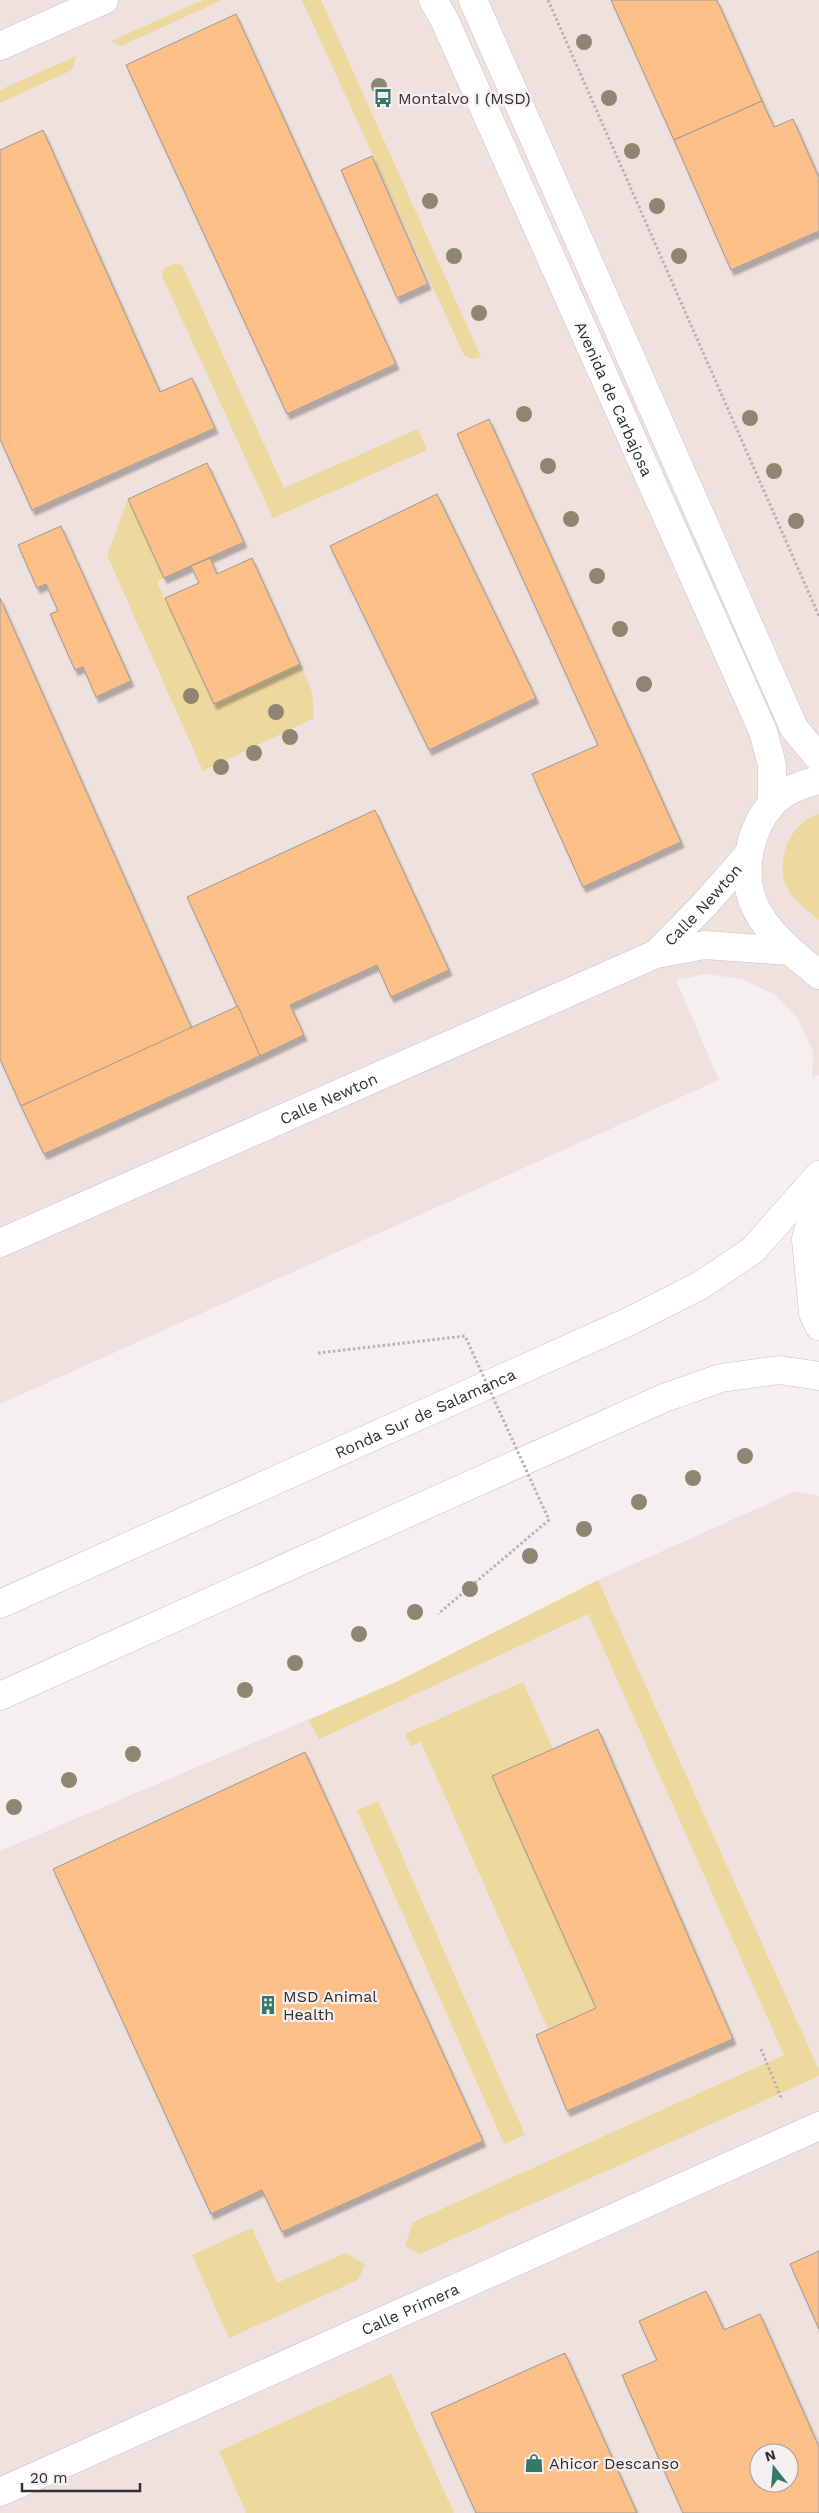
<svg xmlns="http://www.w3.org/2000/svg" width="819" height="2513" viewBox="0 0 819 2513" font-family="'Work Sans',sans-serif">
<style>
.built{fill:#efe1dd;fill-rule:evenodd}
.green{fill:#edd89d}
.building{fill:#fcbf88;stroke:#9d9a97;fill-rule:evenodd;filter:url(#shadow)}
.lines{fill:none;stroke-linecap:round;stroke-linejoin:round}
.minor-casing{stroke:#c9c4c3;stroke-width:29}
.primary-casing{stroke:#c9c4c3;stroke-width:29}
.trunk-casing{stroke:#c9c4c3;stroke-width:29}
.path{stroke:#b8b4b3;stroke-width:3;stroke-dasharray:2.5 2.5;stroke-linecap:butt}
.minor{stroke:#fff;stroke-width:28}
.primary{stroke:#fff;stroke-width:28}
.trunk{stroke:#fff;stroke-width:28}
.path-bridge{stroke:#b8b4b3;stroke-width:3;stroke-dasharray:2.5 2.5;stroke-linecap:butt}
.tree{fill:#8e8673}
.labels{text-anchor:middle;stroke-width:4.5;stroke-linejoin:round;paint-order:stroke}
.poi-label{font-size:16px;fill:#323030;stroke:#f5f0ef;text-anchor:start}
.street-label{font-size:16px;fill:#323030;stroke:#f5f0ef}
</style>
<defs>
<filter id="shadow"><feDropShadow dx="3" dy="5.5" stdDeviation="1" flood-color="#0004"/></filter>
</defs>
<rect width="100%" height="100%" fill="#f5f0ef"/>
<g class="built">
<polygon points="0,0 819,0 819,1075 812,1078 813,1052 798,1019 774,994 742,979 705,974 676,980 719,1080 0,1404"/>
<path d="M 796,1491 L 819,1496 L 819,2513 L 0,2513 L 0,1851 L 396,1682 L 598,1580 ZM 759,2453 L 789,2453 L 789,2483 L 759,2483 Z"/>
</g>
<g class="green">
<polygon points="203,0 222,0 121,46 111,41"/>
<polygon points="302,0 321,0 481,357 471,359 464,355"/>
<polygon points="76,56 72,70 0,103 0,90"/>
<polygon points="174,264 182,265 284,488 418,429 427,450 273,518 162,276 164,268"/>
<polygon points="128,499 164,578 157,582 214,703 300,664 312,692 314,718 203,771 107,555"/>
<path d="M 819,814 L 819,920 C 807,909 790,899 785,883 C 776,857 792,821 819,814 Z"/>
<polygon points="598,1580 819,2070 819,2076 420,2254 405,2246 413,2222 784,2055 588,1614 319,1739 309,1720 396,1682"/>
<polygon points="523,1682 553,1749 596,2008 548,2029 421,1742 411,1746 405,1734"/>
<polygon points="378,1801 525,2135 504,2144 357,1810"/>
<polygon points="252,2228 277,2283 346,2253 365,2265 358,2280 229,2338 192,2255"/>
<polygon points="391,2374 454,2513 246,2513 219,2451"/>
</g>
<g class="building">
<polygon points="611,0 717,0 762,101 674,140"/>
<polygon points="236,14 396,364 287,414 126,65"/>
<polygon points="762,101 774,127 793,119 819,178 819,231 731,270 674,140"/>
<polygon points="43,130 160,392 192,378 215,428 32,510 0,439 0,150"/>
<polygon points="372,156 428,284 397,298 341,170"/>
<polygon points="489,419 681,842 583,887 532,774 598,745 457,434"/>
<polygon points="207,463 244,542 164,578 128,499"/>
<polygon points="437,494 536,698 429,750 330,546"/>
<polygon points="61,526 131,681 96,697 83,667 75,670 50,614 58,611 46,584 37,588 18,545"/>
<polygon points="210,558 217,574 252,558 300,664 214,704 165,598 199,583 191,566"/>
<polygon points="0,598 192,1029 21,1106 0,1059"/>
<polygon points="375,810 449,970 391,997 377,965 290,1005 304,1035 260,1056 187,897"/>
<polygon points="238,1006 260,1056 44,1154 21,1106"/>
<polygon points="598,1729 733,2039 567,2111 536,2035 596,2008 492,1776"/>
<polygon points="305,1752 483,2141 282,2232 262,2190 211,2214 53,1869"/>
<polygon points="819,2251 819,2329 790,2264"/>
<path d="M 706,2291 L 724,2330 L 760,2314 L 819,2447 L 819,2513 L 683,2513 L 622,2375 L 657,2360 L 639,2321 ZM 759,2453 L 789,2453 L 789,2483 L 759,2483 Z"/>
<polygon points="565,2353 637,2513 476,2513 431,2413"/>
</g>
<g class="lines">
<g class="minor-casing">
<g id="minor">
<polyline points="0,46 104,0"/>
<path id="s1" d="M 656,954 L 705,904 L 748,855"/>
<path id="s2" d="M 0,1243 L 656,954 L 705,945 L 790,951"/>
<path id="s3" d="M 0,2492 L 819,2126"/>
</g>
</g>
<g class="primary-casing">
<g id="primary">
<path id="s4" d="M 433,0 L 444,19 L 763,731 L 772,765 L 772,803"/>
<polyline points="473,0 794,728 819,758"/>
<path d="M 819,780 C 803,784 783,790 772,804 C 750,828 741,871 753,902 C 765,932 795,955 819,975"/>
</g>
</g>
<g class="trunk-casing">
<g id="trunk">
<polyline points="819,1190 806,1239 813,1313 819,1326"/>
<path id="s5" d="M 0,1604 L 630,1321 L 701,1285 L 753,1250 L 819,1175"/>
<polyline points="0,1696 664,1398 721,1378 779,1370 819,1376"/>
</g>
</g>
<g class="path">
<polyline points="548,0 819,616"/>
<polyline points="761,2049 782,2100"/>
</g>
<use href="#minor" class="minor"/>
<use href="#primary" class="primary"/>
<use href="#trunk" class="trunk"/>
<polyline class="path-bridge" points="318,1353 465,1336 549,1520 438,1614"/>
</g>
<g class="tree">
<circle cx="584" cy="42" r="8"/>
<circle cx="379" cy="86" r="8"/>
<circle cx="609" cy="98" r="8"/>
<circle cx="632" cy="151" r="8"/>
<circle cx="430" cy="201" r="8"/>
<circle cx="657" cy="206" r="8"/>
<circle cx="454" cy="256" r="8"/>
<circle cx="679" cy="256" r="8"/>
<circle cx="479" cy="313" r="8"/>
<circle cx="524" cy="414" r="8"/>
<circle cx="750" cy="418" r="8"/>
<circle cx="548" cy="466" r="8"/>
<circle cx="774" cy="471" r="8"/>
<circle cx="571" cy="519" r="8"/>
<circle cx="796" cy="521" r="8"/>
<circle cx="597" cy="576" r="8"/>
<circle cx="620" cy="629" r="8"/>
<circle cx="644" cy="684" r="8"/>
<circle cx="191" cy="696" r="8"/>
<circle cx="276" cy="712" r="8"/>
<circle cx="290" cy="737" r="8"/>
<circle cx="254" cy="753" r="8"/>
<circle cx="221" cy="767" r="8"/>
<circle cx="745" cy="1456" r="8"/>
<circle cx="693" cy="1478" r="8"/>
<circle cx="639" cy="1502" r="8"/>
<circle cx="584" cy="1529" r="8"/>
<circle cx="530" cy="1556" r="8"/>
<circle cx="470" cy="1589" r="8"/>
<circle cx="415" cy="1612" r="8"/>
<circle cx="359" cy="1634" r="8"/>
<circle cx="295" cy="1663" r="8"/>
<circle cx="245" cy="1690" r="8"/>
<circle cx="133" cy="1754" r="8"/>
<circle cx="69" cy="1780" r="8"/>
<circle cx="14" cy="1807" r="8"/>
</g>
<defs>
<g id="bus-bare" transform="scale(1.5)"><path d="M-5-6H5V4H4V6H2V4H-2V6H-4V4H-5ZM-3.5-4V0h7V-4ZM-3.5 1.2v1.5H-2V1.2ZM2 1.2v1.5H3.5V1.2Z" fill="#357869" stroke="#f5f0ef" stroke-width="2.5" paint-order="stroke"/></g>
<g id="building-bare" transform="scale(1.5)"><path d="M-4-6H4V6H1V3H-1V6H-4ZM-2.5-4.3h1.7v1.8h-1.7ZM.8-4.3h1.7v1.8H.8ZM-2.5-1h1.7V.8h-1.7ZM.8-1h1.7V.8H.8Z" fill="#357869" stroke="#f5f0ef" stroke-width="2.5" paint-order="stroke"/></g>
<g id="shop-bare" transform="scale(1.5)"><path d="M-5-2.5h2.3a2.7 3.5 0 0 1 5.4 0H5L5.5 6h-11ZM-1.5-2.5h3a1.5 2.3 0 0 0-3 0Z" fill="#357869" stroke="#f5f0ef" stroke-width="2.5" paint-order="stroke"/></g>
</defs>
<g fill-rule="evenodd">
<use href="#bus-bare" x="383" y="98"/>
<use href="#building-bare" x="268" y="2005"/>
<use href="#shop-bare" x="534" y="2463"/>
</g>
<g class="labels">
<g class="poi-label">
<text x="398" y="104">Montalvo I (MSD)</text>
<text x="283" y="2002">MSD Animal<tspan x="283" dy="18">Health</tspan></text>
<text x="549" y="2469">Ahicor Descanso</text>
</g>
<g class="street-label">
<text dy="6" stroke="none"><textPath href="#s4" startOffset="438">Avenida de Carbajosa</textPath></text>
<text dy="6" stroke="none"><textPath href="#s1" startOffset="68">Calle Newton</textPath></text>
<text dy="6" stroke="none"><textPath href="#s2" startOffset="359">Calle Newton</textPath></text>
<text dy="6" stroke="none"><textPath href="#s5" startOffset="466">Ronda Sur de Salamanca</textPath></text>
<text dy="6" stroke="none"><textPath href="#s3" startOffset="449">Calle Primera</textPath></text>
</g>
</g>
<g transform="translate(774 2468) rotate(343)"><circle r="24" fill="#f5f0ef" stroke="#a7a3a3"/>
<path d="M0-4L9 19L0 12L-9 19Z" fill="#357869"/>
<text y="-8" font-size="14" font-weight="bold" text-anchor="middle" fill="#323030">N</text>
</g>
<path d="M22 2483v8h118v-8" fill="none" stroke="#323030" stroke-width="2.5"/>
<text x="30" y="2483" font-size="15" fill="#323030" stroke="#f5f0ef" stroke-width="4" paint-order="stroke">20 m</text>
</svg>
